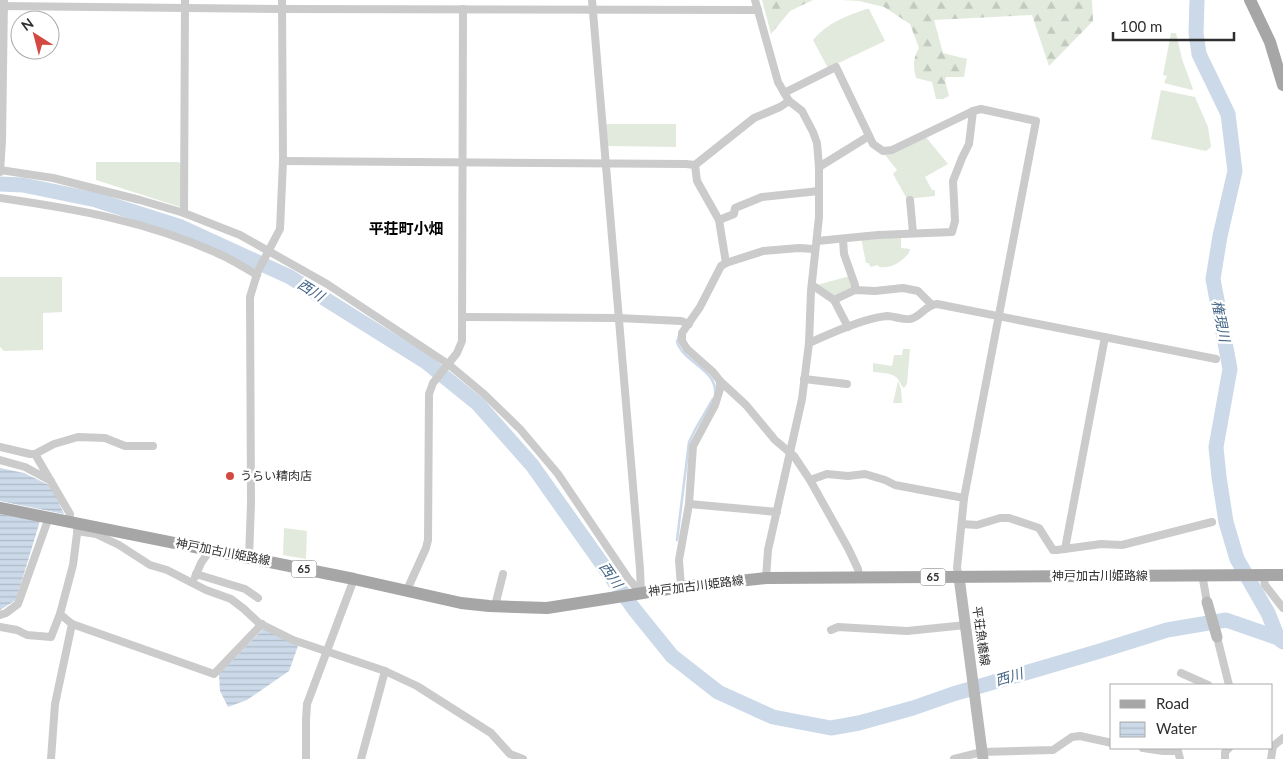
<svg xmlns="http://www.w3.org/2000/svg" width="1283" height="759" viewBox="0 0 1283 759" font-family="Lato,'Noto Sans JP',sans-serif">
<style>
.grass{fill:#e2eadd}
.forest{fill:url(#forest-firs)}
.water{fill:url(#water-rules)}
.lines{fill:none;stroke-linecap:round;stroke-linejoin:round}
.stream{stroke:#cbd9e8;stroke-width:2.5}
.river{stroke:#cbd9e8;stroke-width:15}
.street{stroke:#cbcbcb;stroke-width:8}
.secondary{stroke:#b8b8b8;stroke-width:11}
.primary{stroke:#a6a6a6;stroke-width:12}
.poi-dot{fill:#d34942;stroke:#fff;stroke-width:2}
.labels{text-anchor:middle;stroke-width:5;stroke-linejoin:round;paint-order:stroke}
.shield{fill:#fff;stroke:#6d6d6d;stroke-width:1}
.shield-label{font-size:11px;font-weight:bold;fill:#2e2e2e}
.poi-label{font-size:12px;fill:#2e2e2e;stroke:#fff;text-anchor:start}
.street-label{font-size:12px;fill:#2e2e2e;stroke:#fff}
.water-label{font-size:14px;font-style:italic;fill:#446587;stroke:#fff}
.quarter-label{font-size:15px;font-weight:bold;fill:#000;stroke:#fff}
</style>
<defs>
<pattern id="forest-firs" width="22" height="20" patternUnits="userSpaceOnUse" patternTransform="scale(1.25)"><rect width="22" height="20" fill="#e2eadd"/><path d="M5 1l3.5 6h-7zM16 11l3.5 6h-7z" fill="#c2c9be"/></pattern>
<pattern id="water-rules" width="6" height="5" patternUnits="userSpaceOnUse" patternTransform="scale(1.25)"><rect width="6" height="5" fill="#cbd9e8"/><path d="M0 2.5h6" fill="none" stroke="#afbbc7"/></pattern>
</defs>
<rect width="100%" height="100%" fill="#fff"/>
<g class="grass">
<path d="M 866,9 L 869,9 L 885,41 L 828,68 L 813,40 C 827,23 846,16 866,9 Z"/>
<polygon points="1171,33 1176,33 1182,59 1193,89 1192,90 1164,83 1167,76 1163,75"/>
<polygon points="1161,90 1195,97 1208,127 1211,147 1206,151 1151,139"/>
<polygon points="606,124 676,124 676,147 608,146"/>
<polygon points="925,136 948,164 925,177 932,190 935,190 935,196 907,199 893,174 897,170 885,155"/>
<polygon points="96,162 179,162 182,166 180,207 96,180"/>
<path d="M 901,237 L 901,248 L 910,249 L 909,253 C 901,262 892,269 879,267 L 878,265 L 871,267 L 868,263 L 866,263 L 861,238 Z"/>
<polygon points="850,276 854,288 834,298 817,285"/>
<polygon points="0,277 62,277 62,312 43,313 43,350 4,351 0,347"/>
<path d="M 903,349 L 910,349 L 907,384 L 904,388 C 900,385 900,381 897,378 C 891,372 880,373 873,372 L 873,363 L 892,366 L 894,355 L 902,355 Z"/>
<polygon points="898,381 901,389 902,403 893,403"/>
<polygon points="284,528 307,531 306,559 283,555"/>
</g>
<g class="forest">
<polygon points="762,0 813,0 790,11 771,34"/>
<path d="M 841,0 L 1092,0 L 1093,21 L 1049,66 L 1032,15 L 934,20 L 943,53 L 967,59 L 964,77 L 946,77 L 945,80 L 949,96 L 943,99 L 936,99 L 932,82 L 916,78 C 913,66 913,58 919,48 L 910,24 L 884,7 L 859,1 Z"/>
</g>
<g class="water">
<polygon points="0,468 24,473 51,486 64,514 0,501"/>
<polygon points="0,514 40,521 16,600 0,610"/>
<polygon points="264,628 298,646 289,671 247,700 228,707 220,691 219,674"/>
</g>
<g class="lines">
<g class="stream">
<path d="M 680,333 L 677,342 C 683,362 718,370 715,394"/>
<polyline points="677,540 689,442 695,430 713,399"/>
</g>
<g class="river">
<polyline points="1197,0 1196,33 1199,54 1228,114 1235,171 1220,236 1213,279 1230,369 1216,447 1219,477 1226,522 1237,559 1268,613 1278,638"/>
<polyline points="0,184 23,185 96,200 181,227 290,277 426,362 478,404 532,465 634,609 672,656 718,692 773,717 831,728 859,723 913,708 953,694 1100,651 1167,630 1226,620 1278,638 1283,642"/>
</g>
<g class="street">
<polyline points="592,0 640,569 641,593"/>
<polyline points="755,0 778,82 789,101 802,111 813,132 817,143 819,167 819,217 811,291 809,343 802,399 768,550 766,578"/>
<polyline points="0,6 282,9 758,10"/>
<polyline points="784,93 836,67 873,144 883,151 892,150 973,111 981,109 1036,121 964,498 957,568 959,577"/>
<polyline points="283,161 686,164 695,165"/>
<polyline points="819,167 869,136"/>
<polyline points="0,170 53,178 140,200 184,213 240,235 327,284 448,364 484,394 520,429 558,474 628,578 641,593"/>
<polyline points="0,172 2,141 4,0"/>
<path d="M 0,198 C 76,209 146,221 217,253 C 231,259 244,267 257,275"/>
<polyline points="910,200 913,233"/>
<polyline points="184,213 185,0"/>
<polyline points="719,220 734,214 735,208 762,197 819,191"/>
<polyline points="843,239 844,254 855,285 855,290"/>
<polyline points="817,241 878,235 952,232 955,221 953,181 962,158 969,144 973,111"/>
<polyline points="726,263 763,251 799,248 814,249"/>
<polyline points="812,285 834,300 848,327"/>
<polyline points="834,300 855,290 875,291 903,288 918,291 932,305"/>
<polyline points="462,317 618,318 681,321 689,324"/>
<path d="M 809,343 C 829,334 864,318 887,316 C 894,316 902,320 910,319 C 921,317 925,305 937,304 L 1216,359"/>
<polyline points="804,379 847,384"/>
<polyline points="720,381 746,405 775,440 794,456 810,480 848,548 858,569 859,576"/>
<polyline points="0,447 30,454 35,454 70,514 69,523"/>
<polyline points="35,454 54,444 78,437 105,438 125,446 153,446"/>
<polyline points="0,460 25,467 51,481"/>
<polyline points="810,480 827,474 848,476 865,474 885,480 895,485 964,498"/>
<polyline points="689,504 777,512"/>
<polyline points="962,524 977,525 1000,518 1009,518 1039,528 1053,550 1057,550 1101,544 1122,545 1212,522"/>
<polyline points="77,531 96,534 119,545 150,565 167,570 206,590 231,599 244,609 259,623 293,640 385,671 417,686 491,733 510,754 523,759"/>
<polyline points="1065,549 1105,337"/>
<polyline points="249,558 251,503 250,297 258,271 280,229 283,161 282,0"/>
<polyline points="196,574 245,589 258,598"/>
<polyline points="1202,574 1207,602"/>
<polyline points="1263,574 1265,585 1283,608"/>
<polyline points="195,577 201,563 210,550"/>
<polyline points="681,587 679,560 689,504 693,446 715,405 720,389 720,381 713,372 687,349 682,341 682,333 700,307 721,266 726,263 719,220 697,181 695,165 754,118 780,107 789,101"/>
<polyline points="407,590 426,548 428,540 429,394 433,383 457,353 462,341 463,9"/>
<polyline points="495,606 503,574"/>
<polyline points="0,615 6,613 18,604 49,517"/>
<polyline points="72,624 214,674 262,624"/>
<polyline points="0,627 17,630 27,635 51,637 60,614"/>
<polyline points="831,630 838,627 907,631 966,625"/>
<polyline points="1217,637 1229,685"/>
<polyline points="1181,673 1208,685"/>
<polyline points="1272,747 1283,738"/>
<polyline points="1143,748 1163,751 1178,751 1180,759"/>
<polyline points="51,759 55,704 72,624 60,614 73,565 78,526"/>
<polyline points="306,759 306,720 307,704 354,579"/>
<polyline points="361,759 385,671"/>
<polyline points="954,759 982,752 1053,750 1072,737 1080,736 1112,743"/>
<polyline points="1225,759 1225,752 1229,748"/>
<polyline points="1271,759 1273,746"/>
</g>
<g class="secondary">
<polyline points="959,577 983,759"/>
<polyline points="1207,602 1217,637"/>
</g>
<g class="primary">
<polyline points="1250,0 1270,42 1283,85"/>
<polyline points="0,508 354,579 461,603 489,606 547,608 681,587 766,578 1283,575"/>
</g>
</g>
<circle class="poi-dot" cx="230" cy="476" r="5"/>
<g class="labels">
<g class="shield">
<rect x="291.5" y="560.5" width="25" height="17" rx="4"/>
<rect x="920.5" y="568.5" width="25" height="17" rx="4"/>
</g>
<g class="shield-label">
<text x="304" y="573">65</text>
<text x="933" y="581">65</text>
</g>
<g class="poi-label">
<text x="240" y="480">うらい精肉店</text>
</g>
<g class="street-label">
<text transform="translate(223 552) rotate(11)" y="4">神戸加古川姫路線</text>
<text x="1100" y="580">神戸加古川姫路線</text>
<text transform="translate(696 586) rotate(-7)" y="4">神戸加古川姫路線</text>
<text transform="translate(981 636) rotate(82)" y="4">平荘魚橋線</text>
</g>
<g class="water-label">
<text transform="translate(311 290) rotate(32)" y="5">西川</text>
<text transform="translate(1221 321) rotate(79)" y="5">権現川</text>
<text transform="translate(611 575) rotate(55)" y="5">西川</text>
<text transform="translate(1009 677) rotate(-17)" y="5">西川</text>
</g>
<g class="quarter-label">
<text x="406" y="234">平荘町小畑</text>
</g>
</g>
<rect x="1110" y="684" width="162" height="65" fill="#ffffff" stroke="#ababab"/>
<rect x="1120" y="700" width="25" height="8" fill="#a6a6a6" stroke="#ababab"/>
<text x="1156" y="709" font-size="15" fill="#2e2e2e">Road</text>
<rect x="1120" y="722" width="25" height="15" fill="url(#water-rules)" stroke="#ababab"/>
<text x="1156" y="734" font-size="15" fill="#2e2e2e">Water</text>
<g transform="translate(35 35) rotate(324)"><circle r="24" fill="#ffffff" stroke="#ababab"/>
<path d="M0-4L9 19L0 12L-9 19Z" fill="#d34942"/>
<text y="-8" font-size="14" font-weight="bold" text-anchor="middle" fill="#2e2e2e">N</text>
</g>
<path d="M1113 32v8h121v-8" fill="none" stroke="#2e2e2e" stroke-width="2.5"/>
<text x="1120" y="32" font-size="15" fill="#2e2e2e" stroke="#ffffff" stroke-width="4" paint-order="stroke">100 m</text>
</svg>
